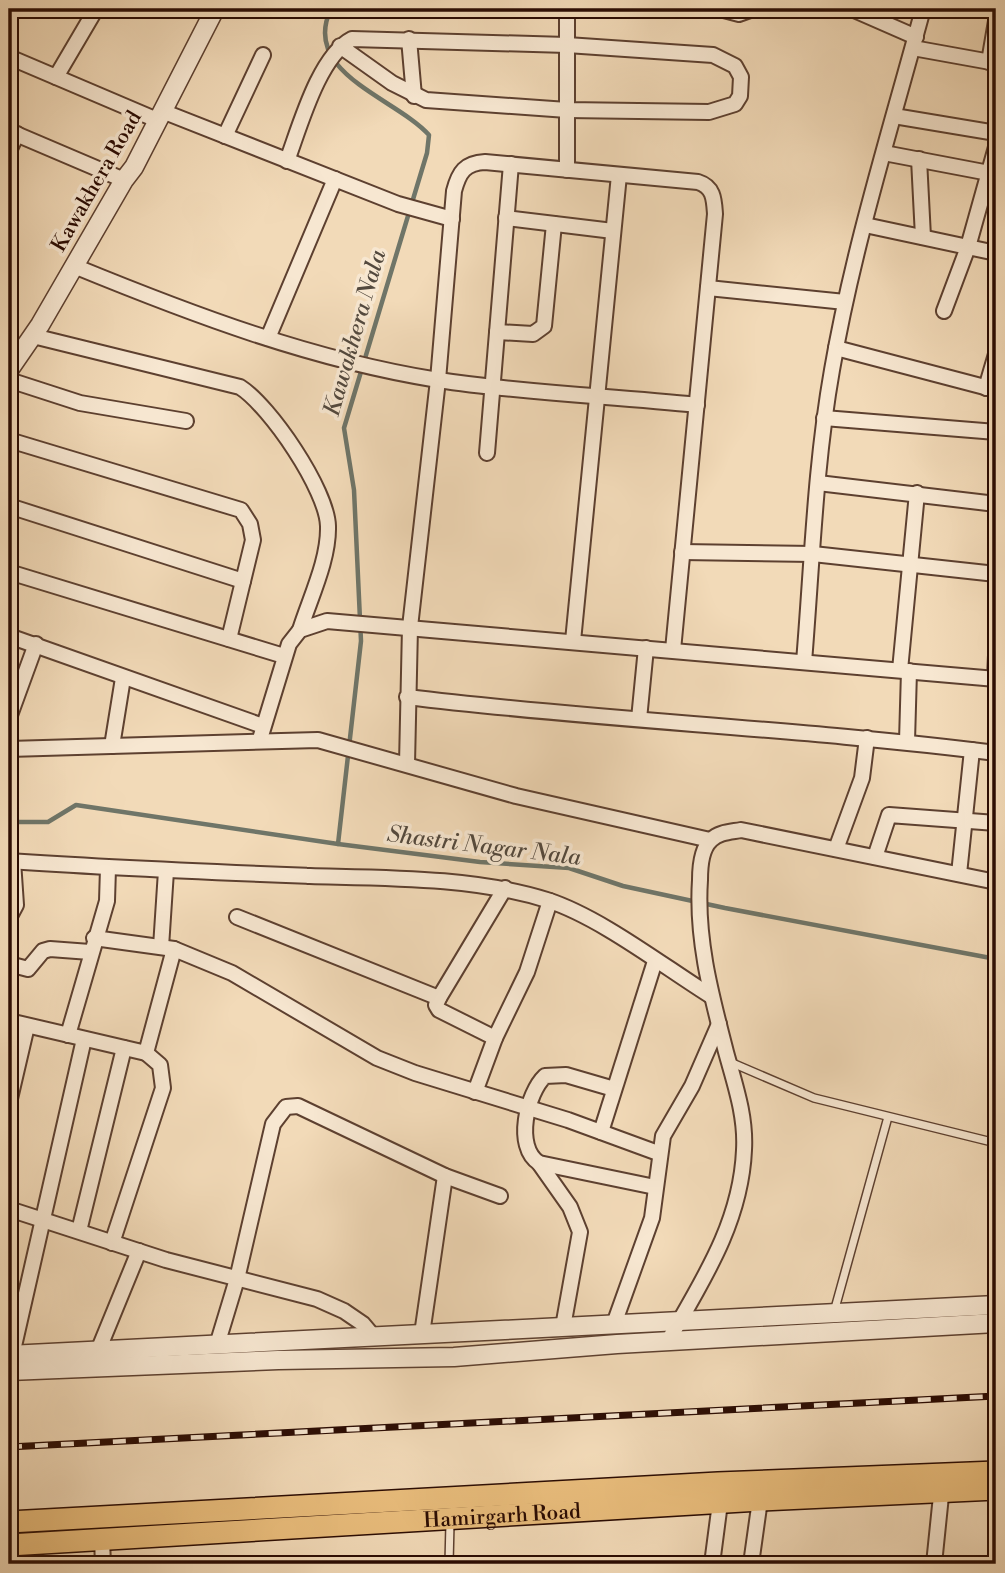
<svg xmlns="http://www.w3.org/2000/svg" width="1005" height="1573" viewBox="0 0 1005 1573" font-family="'Libre Bodoni',serif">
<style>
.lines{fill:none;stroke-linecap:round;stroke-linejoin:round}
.stream{stroke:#6f7568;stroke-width:4.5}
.service-casing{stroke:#5d4030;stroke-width:10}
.minor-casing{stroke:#5d4030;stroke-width:18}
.tertiary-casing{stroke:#5d4030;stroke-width:21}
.primary-casing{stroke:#2b0c03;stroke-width:24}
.service{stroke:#f7e7d1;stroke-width:7}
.minor{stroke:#f7e7d1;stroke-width:14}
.tertiary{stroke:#f7e7d1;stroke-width:18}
.primary{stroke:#e9bd7c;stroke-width:21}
.rail-casing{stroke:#2b0c03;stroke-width:7}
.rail{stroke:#f7e7d1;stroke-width:4.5;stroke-dasharray:13;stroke-linecap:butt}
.labels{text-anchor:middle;stroke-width:7;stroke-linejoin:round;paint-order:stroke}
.street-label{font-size:21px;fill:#2b0c03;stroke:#f7e7d1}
.water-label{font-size:23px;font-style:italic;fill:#53493e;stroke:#f7e7d1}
</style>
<rect width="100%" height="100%" fill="#f2dab8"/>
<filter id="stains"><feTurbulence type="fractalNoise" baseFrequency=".00286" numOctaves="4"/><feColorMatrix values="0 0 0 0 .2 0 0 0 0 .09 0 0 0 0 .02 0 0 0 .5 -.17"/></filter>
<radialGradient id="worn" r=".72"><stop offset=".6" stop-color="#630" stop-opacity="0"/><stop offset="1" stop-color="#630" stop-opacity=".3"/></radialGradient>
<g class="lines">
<g class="stream">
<path d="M 331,9 C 300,73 396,98 429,135 L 427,153 L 344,428 L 354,490 L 361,641 L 338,844"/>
<polyline points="9,822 48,822 76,805 338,844 480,862 569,868 623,886 725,908 996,959"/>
</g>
<g class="service-casing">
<g id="service">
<polyline points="730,1062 814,1098 996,1143"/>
<polyline points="834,1312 888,1117"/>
<polyline points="449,1564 450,1523"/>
</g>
</g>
<g class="minor-casing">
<g id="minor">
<polyline points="567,9 567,170"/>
<polyline points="720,9 739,14 753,9"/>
<polyline points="852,9 916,37"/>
<polyline points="9,19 14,9"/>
<polyline points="409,39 414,96"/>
<polyline points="913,48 996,63"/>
<polyline points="9,57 157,120"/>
<polyline points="989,62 996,21"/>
<polyline points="56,77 96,9"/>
<polyline points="162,111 398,204 452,219"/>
<polyline points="894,116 996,133"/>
<polyline points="9,131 124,180"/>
<polyline points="225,136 263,55"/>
<polyline points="9,151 17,134"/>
<polyline points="884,153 989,173"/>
<polyline points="919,159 923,237"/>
<path d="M 287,161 C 300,126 319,56 352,39 L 567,45 L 713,55 L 735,66 L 741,77 L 740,96 L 735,104 L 709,112 L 567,110 L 426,100 L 392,83 L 340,46"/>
<polyline points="506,218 613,231"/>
<polyline points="865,225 996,253"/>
<path d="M 74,266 C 191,314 312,360 438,380 C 523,393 611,396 697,405"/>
<polyline points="708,288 845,302"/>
<polyline points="944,311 968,247 996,147"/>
<polyline points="497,332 533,334 544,326 554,224"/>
<path d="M 33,336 L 240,387 C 270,406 327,490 328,526 C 329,560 310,598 300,630"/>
<polyline points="268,338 335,179"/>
<polyline points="836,348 996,390"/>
<polyline points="9,380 80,403 186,421"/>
<polyline points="986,388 996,354"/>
<polyline points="824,418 996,432"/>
<polyline points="9,440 241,510 250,524 253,540 229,639"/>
<polyline points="487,453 511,164"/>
<polyline points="818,483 996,504"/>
<polyline points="9,506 243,581"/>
<polyline points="682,552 813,554 996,574"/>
<polyline points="9,572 284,656"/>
<polyline points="9,636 263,726"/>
<polyline points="573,641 619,175"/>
<path d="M 804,662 C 812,565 815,466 832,370 C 853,248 891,128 923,9"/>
<polyline points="900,670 917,493"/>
<polyline points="995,679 996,655"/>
<path d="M 407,697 C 603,721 800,728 996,753"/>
<polyline points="9,718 36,644"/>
<polyline points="639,719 646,648"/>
<polyline points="260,739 289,644 300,630 327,621 996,679"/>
<polyline points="907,741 909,671"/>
<polyline points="112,746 123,678"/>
<polyline points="9,749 318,740 516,796 710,840"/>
<path d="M 407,764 L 410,627 L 438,380 L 454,191 C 459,172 465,163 485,162 L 698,182 C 714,187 714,200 715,214 L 673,650"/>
<polyline points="836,849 862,778 867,738"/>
<polyline points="875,857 889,815 996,823"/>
<path d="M 9,861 C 109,868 210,872 310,876 C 386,878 474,877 547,900 C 600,917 663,966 711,996"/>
<polyline points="959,874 972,750"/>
<polyline points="237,917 439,998 505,888"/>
<polyline points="9,918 16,905 13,861"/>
<polyline points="94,938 174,949 232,973 377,1058 415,1073 568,1120 658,1153"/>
<polyline points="161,947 166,871"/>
<polyline points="9,964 28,969 43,951 50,949 90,952"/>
<polyline points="439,998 436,1005 439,1010 495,1038"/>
<polyline points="9,1021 146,1053 174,949"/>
<polyline points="68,1035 107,901 108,868"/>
<path d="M 614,1089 L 566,1075 L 545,1076 C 527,1093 514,1147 539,1163 L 655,1187"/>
<polyline points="475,1092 495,1038 527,972 550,901"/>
<polyline points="9,1103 27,1026"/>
<polyline points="601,1132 655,961"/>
<polyline points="539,1163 570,1207 580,1232 563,1327"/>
<polyline points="9,1209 166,1260 317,1299 344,1311 363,1324 374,1337"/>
<polyline points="79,1231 124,1048"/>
<polyline points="112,1243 163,1088 160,1065 146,1053"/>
<polyline points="614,1324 652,1218 663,1136 692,1086 719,1024"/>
<polyline points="422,1334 445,1176"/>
<path d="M 668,1341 C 703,1280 741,1222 744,1150 C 746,1116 735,1085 726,1052 C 711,994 696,939 700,880 C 700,867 701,849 711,840 C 719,832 730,832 741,830 L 996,882"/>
<polyline points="217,1345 237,1279 273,1124 286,1107 298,1106 445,1176 500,1196"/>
<polyline points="98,1351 139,1251"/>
<polyline points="12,1355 84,1039"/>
<polyline points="102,1540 103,1564"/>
<polyline points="712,1564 720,1503"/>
<polyline points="751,1564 760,1500"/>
<polyline points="934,1564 942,1486"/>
</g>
</g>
<g class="tertiary-casing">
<g id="tertiary">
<polyline points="9,370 40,325 124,180 134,167 215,9"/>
<polyline points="9,1355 996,1305"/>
<polyline points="9,1371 278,1360 454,1357 617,1344 996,1323"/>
</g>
</g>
<g class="primary-casing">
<g id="primary">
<polyline points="9,1522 718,1483 996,1472"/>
<path id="s1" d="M 9,1545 L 760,1500 L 996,1489"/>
</g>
</g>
<use href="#service" class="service"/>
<use href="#minor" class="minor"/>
<use href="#tertiary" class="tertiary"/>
<use href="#primary" class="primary"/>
<g class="rail-casing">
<polyline id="rail" points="9,1447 996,1396"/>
</g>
<use href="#rail" class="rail"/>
</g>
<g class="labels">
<g class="street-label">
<text transform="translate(96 181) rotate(-60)" y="7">Kawakhera Road</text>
<text dy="7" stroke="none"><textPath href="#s1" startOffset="494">Hamirgarh Road</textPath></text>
</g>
<g class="water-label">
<text transform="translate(354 333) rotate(-74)" y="8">Kawakhera Nala</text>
<text transform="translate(484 845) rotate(7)" y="8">Shastri Nagar Nala</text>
</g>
</g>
<rect width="1005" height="1573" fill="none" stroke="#f2dab8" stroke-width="35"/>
<rect x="10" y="10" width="984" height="1552" fill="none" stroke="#2b0c03" stroke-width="3.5"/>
<rect x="18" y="18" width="970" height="1538" fill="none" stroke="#2b0c03" stroke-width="2"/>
<rect width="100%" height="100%" filter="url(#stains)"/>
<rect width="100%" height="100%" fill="url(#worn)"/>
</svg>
